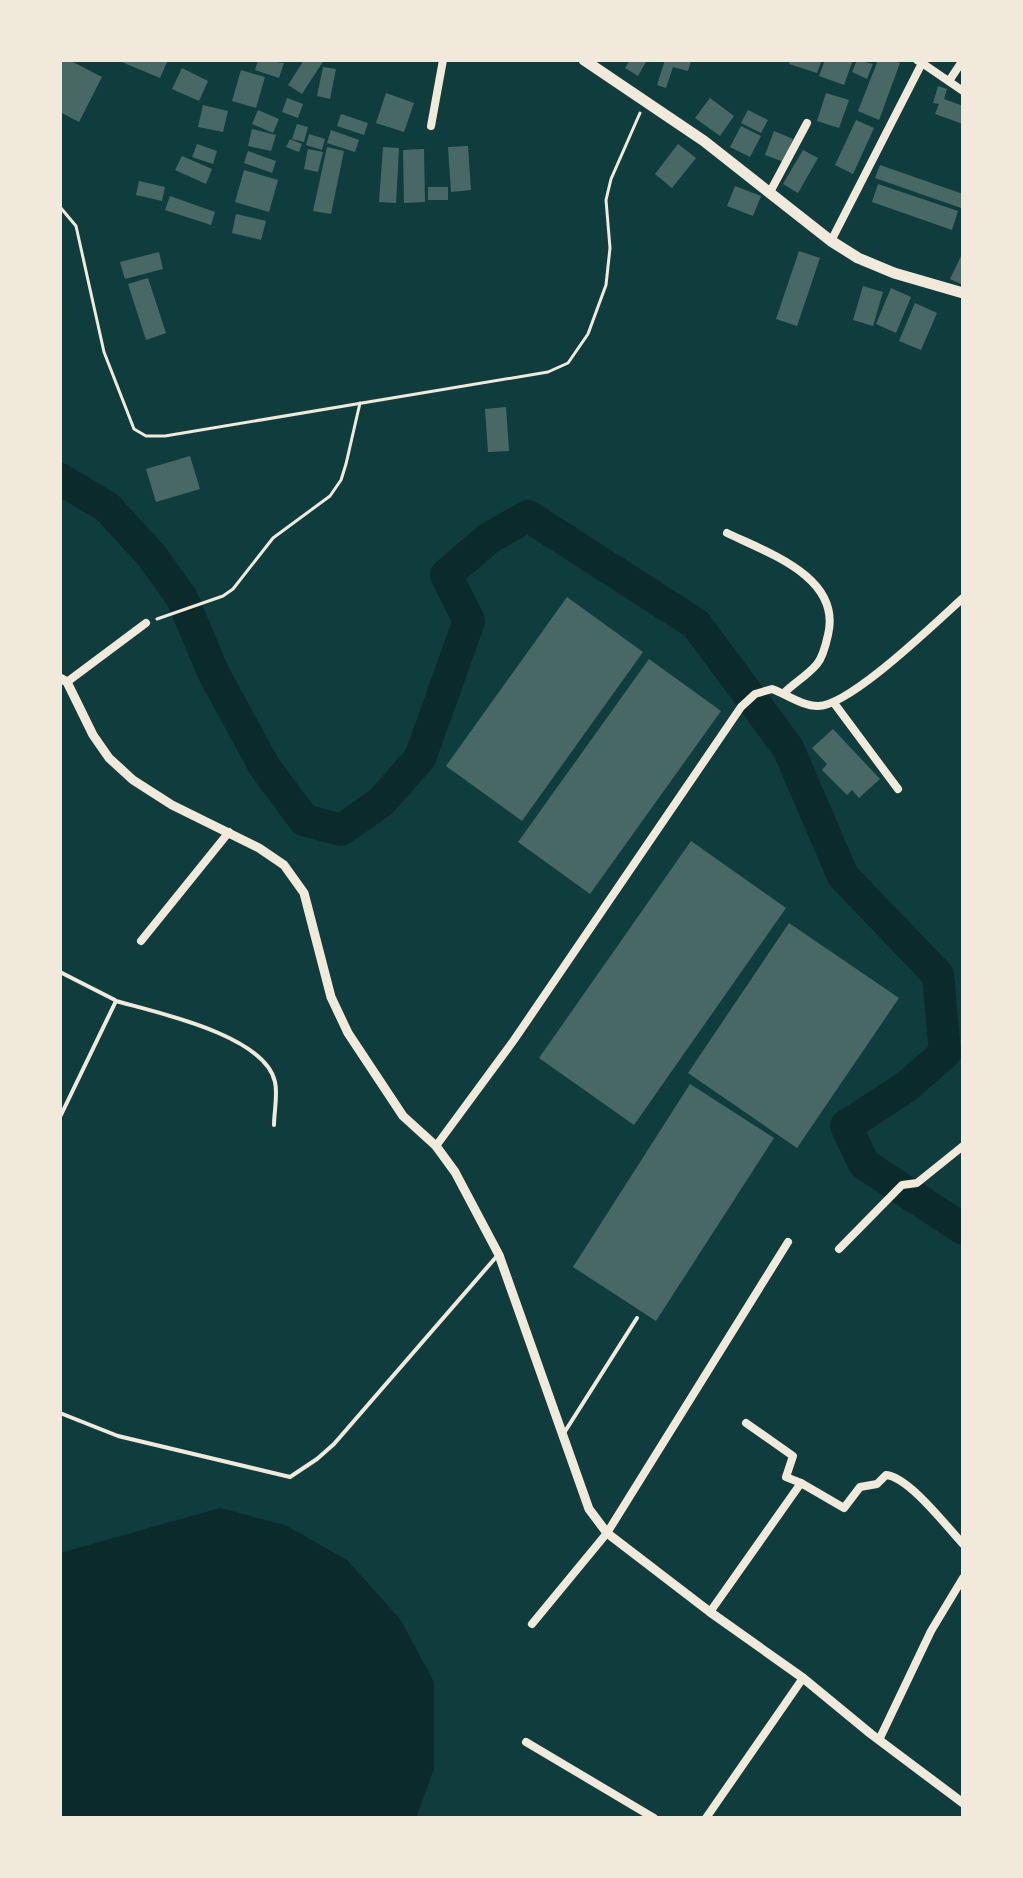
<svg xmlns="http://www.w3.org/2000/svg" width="1023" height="1878" viewBox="0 0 1023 1878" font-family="'DM Sans',sans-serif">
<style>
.water{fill:#0a2a2b}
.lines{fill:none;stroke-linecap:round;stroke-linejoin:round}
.river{stroke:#0a2a2b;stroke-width:32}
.building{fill:#486865}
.path{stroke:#f1e9da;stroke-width:3}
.service{stroke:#f1e9da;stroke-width:4}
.minor{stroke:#f1e9da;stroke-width:8}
.tertiary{stroke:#f1e9da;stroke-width:9}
.secondary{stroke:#f1e9da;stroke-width:11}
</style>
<rect width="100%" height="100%" fill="#0f3d3e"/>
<polygon class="water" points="220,1508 285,1525 347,1560 400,1619 434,1682 434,1769 416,1818 60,1818 60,1553"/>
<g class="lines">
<polyline class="river" points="60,479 107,507 152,556 182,598 213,672 264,766 304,820 341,830 381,802 420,758 469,621 446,575 489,538 528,516 696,624 788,748 843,876 938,975 945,1053 906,1087 846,1126 864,1164 963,1229"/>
</g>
<g class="building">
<polygon points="60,60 69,60 102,77 79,122 60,112"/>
<polygon points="117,60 168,60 160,78"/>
<polygon points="258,60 284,63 279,78 255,70"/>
<polygon points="304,60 324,60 302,94 288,85"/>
<polygon points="630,60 647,60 638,76 625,68"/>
<polygon points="665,60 691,61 688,71 673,67 666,88 657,85"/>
<polygon points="790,60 822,60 817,73 789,64"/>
<polygon points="825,60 853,60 844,85 819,76"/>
<polygon points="857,60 873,64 867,79 852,72"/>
<polygon points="878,60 891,60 900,63 879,120 858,111"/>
<polygon points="323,67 336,69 330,99 317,96"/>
<polygon points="182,68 208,81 199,101 172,89"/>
<polygon points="241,70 265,77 256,108 232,101"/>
<polygon points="938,86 947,89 944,99 963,106 963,124 935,114 939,104 933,103"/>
<polygon points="386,93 414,103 404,132 376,123"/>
<polygon points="826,93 849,100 839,128 817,121"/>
<polygon points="287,98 303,104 298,118 282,112"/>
<polygon points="710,98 734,116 720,136 695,118"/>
<polygon points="203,105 228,111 223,132 198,127"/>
<polygon points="258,110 279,119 273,133 252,124"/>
<polygon points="748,110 768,120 761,133 741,123"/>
<polygon points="341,114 368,123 364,135 337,126"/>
<polygon points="856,120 874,128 853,174 835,165"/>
<polygon points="297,124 308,127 304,142 292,139"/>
<polygon points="741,126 761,136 750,157 730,147"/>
<polygon points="252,129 276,135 271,151 248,146"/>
<polygon points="331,130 359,140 355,152 327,143"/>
<polygon points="774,131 793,139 784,162 765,155"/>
<polygon points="309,134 325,139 322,150 306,145"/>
<polygon points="290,139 302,144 299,152 286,147"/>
<polygon points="197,144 217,151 213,164 192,157"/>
<polygon points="678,144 696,158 672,188 655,174"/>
<polygon points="468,146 471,190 451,192 448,147"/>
<polygon points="327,147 344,151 331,214 313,211"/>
<polygon points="383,147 399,148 396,203 379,202"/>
<polygon points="308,149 323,152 318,172 304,169"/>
<polygon points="424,149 425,202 404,203 403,150"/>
<polygon points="803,150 818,158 798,193 783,184"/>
<polygon points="248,151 276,161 272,173 244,163"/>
<polygon points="182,156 212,169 206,184 175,170"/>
<polygon points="880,165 963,194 961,208 875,178"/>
<polygon points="244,170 278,180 269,212 235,202"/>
<polygon points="139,181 165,187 162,201 136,195"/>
<polygon points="878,184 958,211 952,230 872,202"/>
<polygon points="735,186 761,196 753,216 727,206"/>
<rect x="428" y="187" width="20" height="13"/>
<polygon points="170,196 215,212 211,225 165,210"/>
<polygon points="236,214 266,221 261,240 232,233"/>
<polygon points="799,251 820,258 797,326 776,319"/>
<polygon points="159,252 163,269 125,279 120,262"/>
<polygon points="963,252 963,285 950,279"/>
<polygon points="148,278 166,333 146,340 128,284"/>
<polygon points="863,286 883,292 873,326 853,320"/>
<polygon points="891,288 911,297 896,333 876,324"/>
<polygon points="915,303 937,313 921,350 899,341"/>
<polygon points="506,407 509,451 488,452 485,409"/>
<polygon points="190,456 200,489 156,502 146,469"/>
<polygon points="567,597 643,652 522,821 446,766"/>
<polygon points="649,659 721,711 590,894 518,842"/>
<polygon points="833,729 880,779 859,798 852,790 847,795 822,770 827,764 812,748"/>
<polygon points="691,841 786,908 634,1125 539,1058"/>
<polygon points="789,923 899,998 797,1148 688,1073"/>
<polygon points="690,1084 774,1138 656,1321 573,1267"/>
</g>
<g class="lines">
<g class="path">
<polyline points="60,207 76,226 104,352 134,429 146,436 165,436 548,372 568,363 588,334 606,285 610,248 606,200 611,179 640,113"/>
<polyline points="157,619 223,596 233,589 273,538 330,496 341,480 346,464 360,403"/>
</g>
<g class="service">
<polyline points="60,972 115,1000"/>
<path d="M 60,1117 L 116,1001 C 155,1012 265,1035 275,1082 C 278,1095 274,1112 274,1125"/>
<polyline points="60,1413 118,1436 290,1477 317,1459 334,1444 497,1256"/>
<polyline points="564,1433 637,1318"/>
</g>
<g class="minor">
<polyline points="922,63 963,91"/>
<polyline points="949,81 963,60"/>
<polyline points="431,126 443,60"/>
<polyline points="770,192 807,123"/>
<polyline points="831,241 920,67 922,63 917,60"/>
<path d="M 727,533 C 768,553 842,577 828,635 C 826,644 823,657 817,664 C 808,675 794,683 784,693"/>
<polyline points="67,682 146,623"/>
<polyline points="834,703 898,789"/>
<polyline points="141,941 229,832"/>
<path d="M 436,1146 L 514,1040 L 741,707 L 755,694 L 772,689 C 786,694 802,706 818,706 C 850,706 936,622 963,598"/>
<polyline points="839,1249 902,1185 917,1183 963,1146"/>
<polyline points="746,1423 793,1456 786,1477 801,1483"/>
<path d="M 710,1612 L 801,1483 L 844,1508 L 860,1487 L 877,1484 L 886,1475 C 909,1477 947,1527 963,1544"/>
<polyline points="532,1624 607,1533 788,1242"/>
<polyline points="879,1740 931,1631 963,1578"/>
<polyline points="526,1742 654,1818"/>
<polyline points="706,1818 803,1678"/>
</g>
<polyline class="tertiary" points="60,678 67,682 93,735 109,758 133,780 172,805 259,848 284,865 304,893 331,997 348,1033 403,1116 436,1146 455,1172 499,1255 589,1509 607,1533 710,1612 803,1678 871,1734 963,1803"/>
<polyline class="secondary" points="584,60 704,141 831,241 858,258 894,273 963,293"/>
</g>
<rect width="1023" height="1878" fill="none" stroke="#f1e9da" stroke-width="124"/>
</svg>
